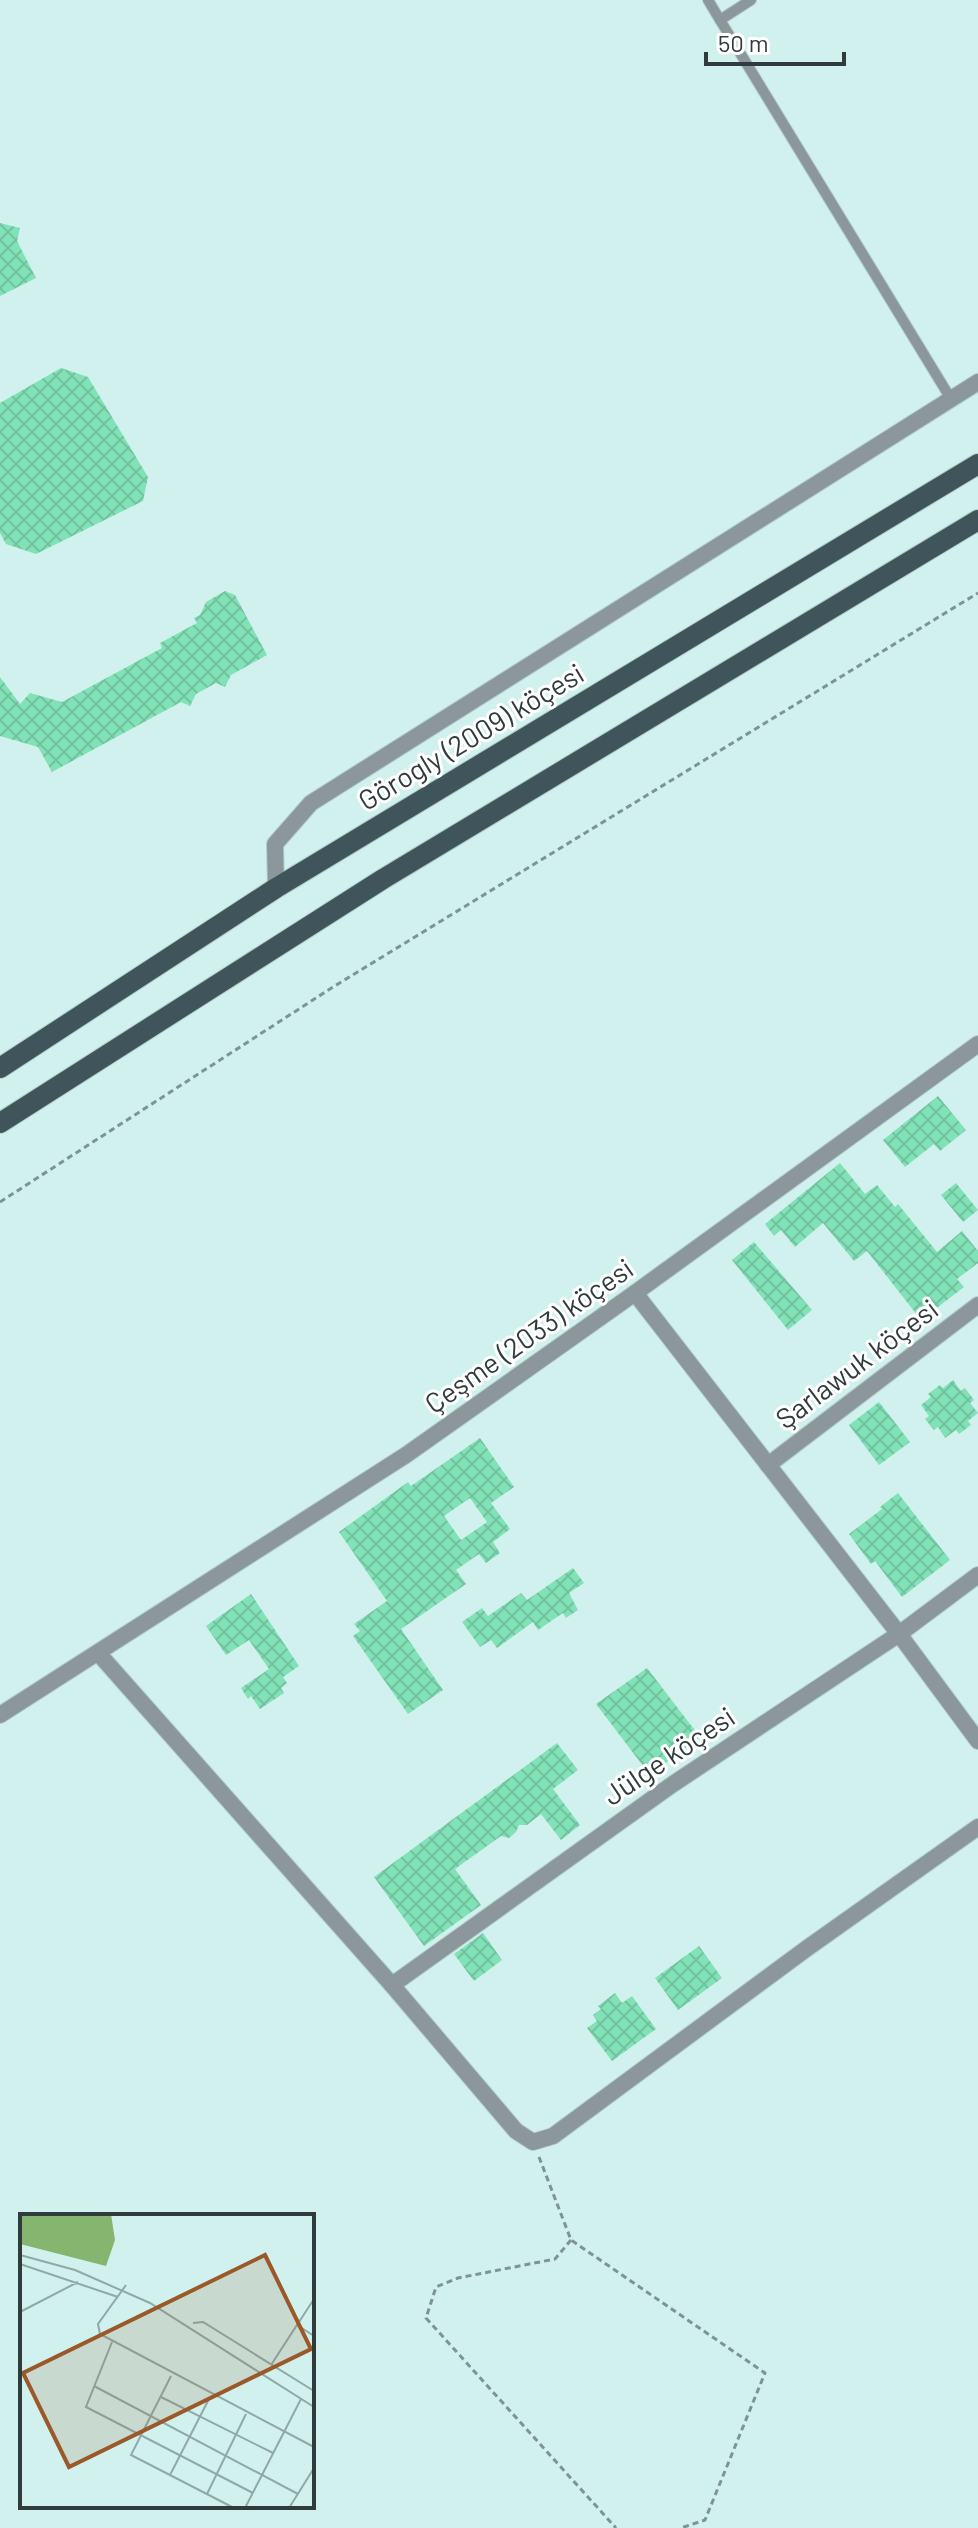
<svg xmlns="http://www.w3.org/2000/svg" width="978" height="2528" viewBox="0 0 978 2528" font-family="Barlow,sans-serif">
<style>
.building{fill:url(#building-cross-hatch);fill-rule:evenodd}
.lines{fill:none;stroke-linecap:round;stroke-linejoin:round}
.service-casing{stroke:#b1cdca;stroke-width:12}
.minor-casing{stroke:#b1cdca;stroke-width:18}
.primary-casing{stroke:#b1cdca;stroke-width:22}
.path{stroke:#7e9492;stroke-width:3;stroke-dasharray:6 4;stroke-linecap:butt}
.service{stroke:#8b979b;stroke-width:10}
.minor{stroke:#8b979b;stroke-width:16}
.primary{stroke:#3f555b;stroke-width:20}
.labels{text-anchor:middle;stroke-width:6;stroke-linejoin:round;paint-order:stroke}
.street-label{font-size:28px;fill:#2f3c3b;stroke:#fff}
.inset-road{fill:none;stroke:#90a9a6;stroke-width:2}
.view{fill:#9b5828;fill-opacity:0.15;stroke:#9b5828;stroke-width:4}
.inset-edge{fill:none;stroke:#2f3c3b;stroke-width:4}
</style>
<defs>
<pattern id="building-cross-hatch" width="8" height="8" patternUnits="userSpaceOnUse" patternTransform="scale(2)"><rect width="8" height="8" fill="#82e2b7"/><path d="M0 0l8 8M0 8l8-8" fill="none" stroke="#71c39e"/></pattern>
</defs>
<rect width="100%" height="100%" fill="#d1f1ee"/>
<g class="building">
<polygon points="0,223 20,228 17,241 36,278 0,296"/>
<polygon points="61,368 88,377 148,477 143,501 36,554 6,544 0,533 0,403"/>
<polygon points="225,591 235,595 267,655 231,675 225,687 216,683 196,694 190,706 181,702 52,772 38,747 0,736 0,677 20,704 30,693 62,702 162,648 160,643 197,623 194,618 200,615 206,602"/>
<polygon points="938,1096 966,1130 940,1151 934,1144 905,1167 883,1140"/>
<polygon points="840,1163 865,1194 877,1185 895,1207 898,1204 937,1252 962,1231 978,1251 978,1263 957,1279 964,1287 921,1320 867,1251 854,1261 823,1223 795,1247 781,1230 774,1236 765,1224"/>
<polygon points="956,1183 978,1210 963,1222 941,1195"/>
<polygon points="754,1242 812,1310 788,1330 732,1260"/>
<polygon points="953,1380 961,1391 965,1388 974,1400 970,1403 978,1413 968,1421 971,1425 959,1434 956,1430 945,1438 938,1427 934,1430 925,1419 929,1416 921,1405 931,1397 928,1394 940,1385 943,1388"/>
<polygon points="879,1402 910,1442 879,1465 849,1425"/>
<path d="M 480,1438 L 514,1487 L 491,1503 L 510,1529 L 493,1542 L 500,1553 L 486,1563 L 479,1554 L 456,1570 L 466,1584 L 401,1629 L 443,1690 L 408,1714 L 353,1636 L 360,1631 L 354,1624 L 387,1601 L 339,1532 L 408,1482 L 411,1486 ZM 470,1498 L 487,1522 L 461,1540 L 444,1516 Z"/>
<polygon points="898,1493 950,1560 902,1597 875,1561 871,1564 849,1534 882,1509 880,1507"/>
<polygon points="573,1568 584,1583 569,1593 578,1610 566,1618 563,1613 538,1630 533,1622 497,1648 491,1640 480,1647 462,1622 482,1608 488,1616 521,1593 527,1600"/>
<polygon points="251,1594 299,1666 283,1677 287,1683 281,1688 284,1693 260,1709 251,1696 248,1699 241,1688 269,1669 249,1640 226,1655 206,1626"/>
<polygon points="647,1668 700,1737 650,1775 596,1704"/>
<polygon points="557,1743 578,1770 553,1789 580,1825 561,1840 541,1814 527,1825 519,1825 516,1832 509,1838 501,1836 455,1869 481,1905 424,1946 374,1877"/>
<polygon points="483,1933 502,1960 474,1981 454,1954"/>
<polygon points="699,1946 722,1978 678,2010 655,1978"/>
<polygon points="615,1993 622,2003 632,1996 656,2029 612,2061 587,2028 597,2021 593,2015 601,2009 598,2006"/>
</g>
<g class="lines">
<g class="service-casing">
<g id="service">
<polyline points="708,0 720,20"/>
<polyline points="751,0 720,20 951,399"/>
</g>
</g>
<g class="minor-casing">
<g id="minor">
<polyline points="276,888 275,844 311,803 978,382"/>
<polyline points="635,1293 899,1634 978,1741"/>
<polyline points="768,1465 978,1305"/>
<polyline points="99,1654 392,1985 516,2131 533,2142 553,2136 806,1949 978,1827"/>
<polyline points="0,1715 406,1455 635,1293 978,1044"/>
<polyline points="392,1985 673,1784 899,1634 978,1575"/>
</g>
</g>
<g class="primary-casing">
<g id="primary">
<polyline points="0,1068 276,888 978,464"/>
<polyline points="0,1123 383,879 978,520"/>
</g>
</g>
<g class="path">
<polyline points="0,1202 333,987 978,593"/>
<polyline points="539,2157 571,2240 765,2373 705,2520 681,2528"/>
<polyline points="571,2240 555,2259 458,2278 436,2287 426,2318 616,2528"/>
</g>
<use href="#service" class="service"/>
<use href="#minor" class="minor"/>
<use href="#primary" class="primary"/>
</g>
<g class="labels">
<g class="street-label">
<text transform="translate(471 737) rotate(-31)" y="10">Görogly (2009) köçesi</text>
<text transform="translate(529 1336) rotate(-35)" y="10">Çeşme (2033) köçesi</text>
<text transform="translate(857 1364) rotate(-37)" y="10">Şarlawuk köçesi</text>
<text transform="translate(669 1756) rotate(-34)" y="10">Jülge köçesi</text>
</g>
</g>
<g transform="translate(20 2214)">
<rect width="294" height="294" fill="#d1f1ee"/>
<path d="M 0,0 L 91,0 L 95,26 L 86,52 L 0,30 Z" fill="#85b56e"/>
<path class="inset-road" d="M 0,41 L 55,56 L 130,89 L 294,193M 0,50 L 98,83M 106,71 L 78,110 L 80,120 L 294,233M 0,98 L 58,68M 173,109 L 183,108 L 294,177M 277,111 L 294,85M 92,128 L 66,193 L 233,279M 251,151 L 277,111 L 294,122M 151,162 L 111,241 L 214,294M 74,172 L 278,280M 141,183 L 253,239M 150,261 L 190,183M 187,280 L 226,200M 225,294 L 281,185M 269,294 L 294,254"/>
<path class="view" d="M 245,41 L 291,135 L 49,253 L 3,159 Z"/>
<rect width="294" height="294" class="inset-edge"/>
</g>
<path d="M706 52v12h138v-12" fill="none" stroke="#2f3c3b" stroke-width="4"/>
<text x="718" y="52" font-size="24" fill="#2f3c3b" stroke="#ffffff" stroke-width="6" paint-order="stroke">50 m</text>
</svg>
